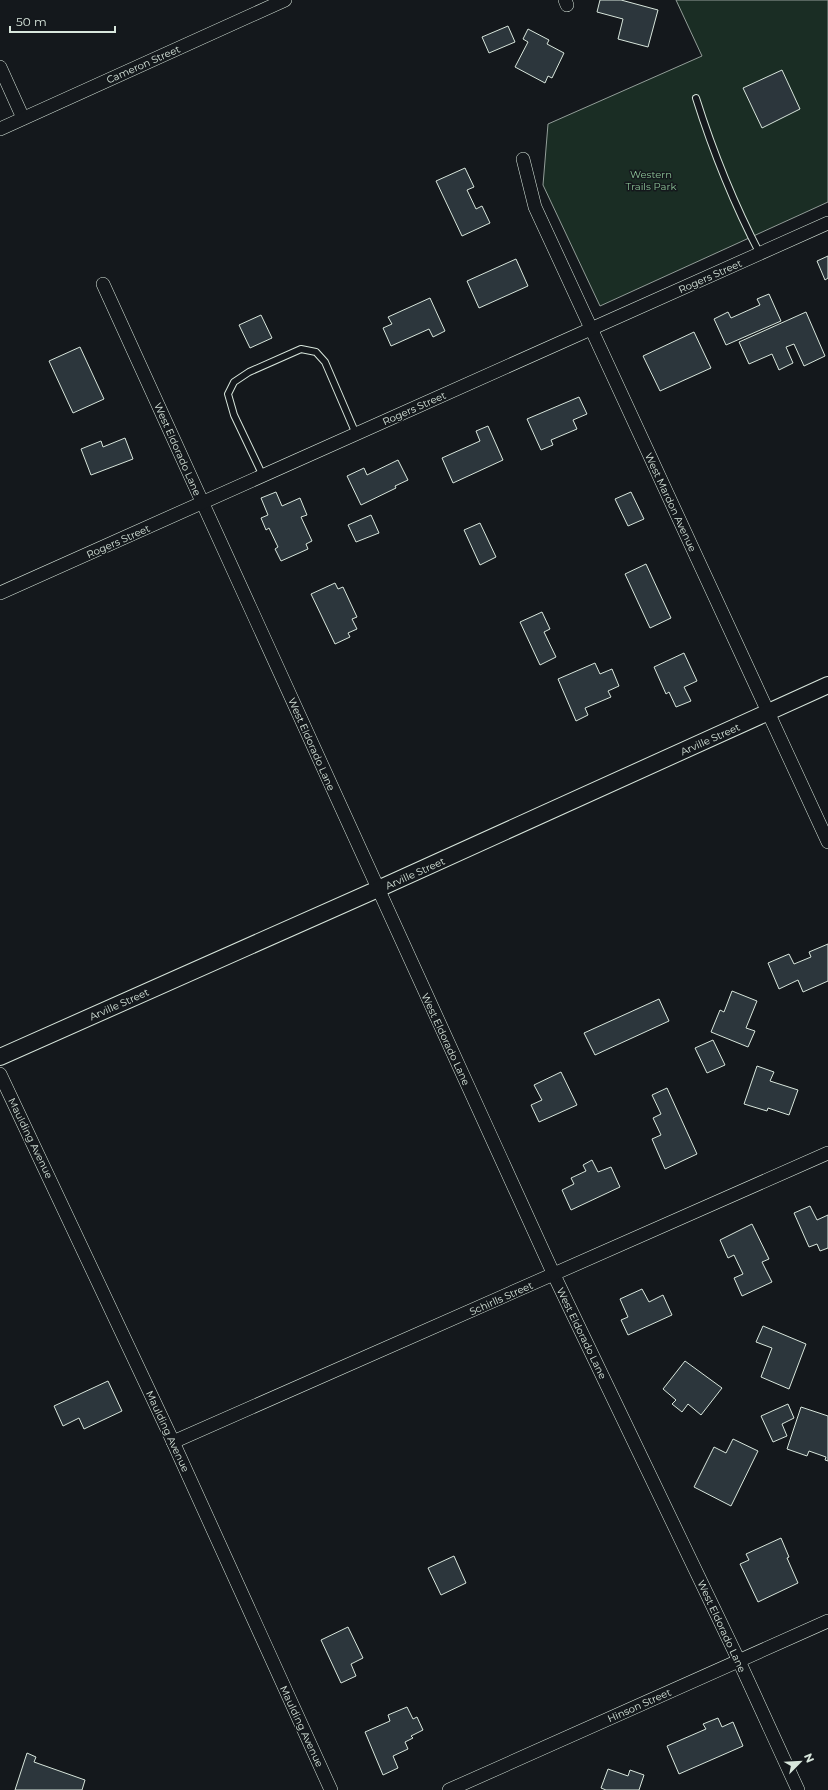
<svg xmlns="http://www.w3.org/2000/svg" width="828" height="1790" viewBox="0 0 828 1790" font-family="Montserrat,sans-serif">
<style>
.green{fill:#1a2d24;stroke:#939e99}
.building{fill:#2c363c;stroke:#d8e6dc}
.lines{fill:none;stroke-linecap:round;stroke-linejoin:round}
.service-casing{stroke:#d8e6dc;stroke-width:8}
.minor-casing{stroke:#d8e6dc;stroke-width:14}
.tertiary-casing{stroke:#d8e6dc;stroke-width:18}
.service{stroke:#14181c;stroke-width:6}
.minor{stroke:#14181c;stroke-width:13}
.tertiary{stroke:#14181c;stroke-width:16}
.labels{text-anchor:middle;stroke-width:3;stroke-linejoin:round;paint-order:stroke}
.street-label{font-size:10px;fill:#d8e6dc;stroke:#14181c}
.park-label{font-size:10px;fill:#8ac095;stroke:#14181c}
</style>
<rect width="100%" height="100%" fill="#14181c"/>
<polygon class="green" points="676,0 828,0 828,202 600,306 543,185 548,124 702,56"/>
<g class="building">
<polygon points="600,0 621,0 658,10 648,47 618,39 623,19 597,12"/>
<polygon points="508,26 515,42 489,53 482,37"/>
<polygon points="528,29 549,40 547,44 564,53 552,78 548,76 545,83 515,67 528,42 523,39"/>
<polygon points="782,70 800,109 762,128 743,88"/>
<polygon points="465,168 474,187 467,190 476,209 482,206 490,223 462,236 436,181"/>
<polygon points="828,256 828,278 825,280 817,261"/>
<polygon points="516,259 528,286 479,308 467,281"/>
<polygon points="769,294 781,321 726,345 714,319 728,312 731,318 760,305 757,299"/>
<polygon points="430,298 445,331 433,337 429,329 391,346 383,328 392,324 388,317"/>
<polygon points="806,312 825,356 804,366 794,344 786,347 793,363 779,370 772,354 749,364 739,342"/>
<polygon points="261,315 272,338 250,348 239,325"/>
<polygon points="694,332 711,368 660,391 643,356"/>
<polygon points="80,347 104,399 73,413 49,361"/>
<polygon points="579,397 587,414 573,420 577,429 551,440 553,445 541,450 527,419"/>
<polygon points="488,426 503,460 453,483 442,458 480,441 476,431"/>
<polygon points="125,438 133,459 91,475 81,449 101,441 103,447"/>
<polygon points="398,460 408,480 395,486 396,488 361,505 347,476 364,468 367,475"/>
<polygon points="276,492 282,506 300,498 307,515 301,517 312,541 306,544 308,549 281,561 275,549 278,547 269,528 266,530 261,518 268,515 261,498"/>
<polygon points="631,492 644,519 628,526 615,499"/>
<polygon points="371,515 379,533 356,542 348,525"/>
<polygon points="480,523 496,557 480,565 464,530"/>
<polygon points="646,564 671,618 650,628 625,574"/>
<polygon points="335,583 338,589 343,587 357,617 352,619 357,629 348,633 350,637 335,644 311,594"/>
<polygon points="542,612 550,629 544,632 556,657 540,665 520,622"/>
<polygon points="684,653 697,681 684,687 691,701 676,707 669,692 666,694 654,667"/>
<polygon points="595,663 600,674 612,669 619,686 608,691 611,697 585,708 588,715 576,721 558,679"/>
<polygon points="828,944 828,981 803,992 798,980 779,989 768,963 789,954 794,964 811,957 809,952"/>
<polygon points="732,991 757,1001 746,1028 755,1031 748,1047 711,1032 720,1010 724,1012"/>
<polygon points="659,999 669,1021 595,1055 584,1033"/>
<polygon points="713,1040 725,1065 707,1073 695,1048"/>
<polygon points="757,1066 774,1072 770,1081 798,1090 789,1115 768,1108 767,1111 744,1104"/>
<polygon points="561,1072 577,1105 539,1122 531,1105 542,1100 534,1085"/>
<polygon points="667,1088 697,1154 665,1169 652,1139 661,1135 653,1118 661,1114 652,1095"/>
<polygon points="592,1160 598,1172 611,1167 620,1187 571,1210 562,1190 574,1184 571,1178 586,1171 583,1165"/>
<polygon points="810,1206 817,1220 828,1215 828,1248 820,1251 817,1244 809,1247 794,1213"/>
<polygon points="752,1224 769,1259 762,1262 772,1282 742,1296 734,1278 743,1274 734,1255 728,1258 720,1240"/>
<polygon points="642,1289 649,1302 663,1295 672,1315 628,1335 621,1320 628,1317 620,1299"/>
<polygon points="763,1326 806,1344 789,1389 761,1377 772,1348 756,1342"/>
<polygon points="685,1361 722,1388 701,1415 688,1404 682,1412 672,1404 676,1400 663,1389"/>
<polygon points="108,1381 122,1411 84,1429 79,1418 63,1426 54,1406"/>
<polygon points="788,1404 794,1418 782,1424 787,1436 773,1442 761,1416"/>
<polygon points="801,1407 828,1416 828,1461 825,1460 826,1457 809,1451 807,1456 787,1449"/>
<polygon points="733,1439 758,1451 731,1506 694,1487 714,1447 726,1453"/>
<polygon points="781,1538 789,1557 787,1558 798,1583 758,1602 740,1564 749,1560 746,1554"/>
<polygon points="454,1556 466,1583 441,1595 428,1568"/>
<polygon points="348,1627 363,1658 351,1664 356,1676 341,1683 321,1640"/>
<polygon points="407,1707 413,1719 417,1717 423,1730 411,1736 413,1738 405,1742 408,1749 393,1756 398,1768 383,1775 365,1732 390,1721 388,1715"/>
<polygon points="718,1718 722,1727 733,1722 743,1746 679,1774 667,1746 706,1729 703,1724"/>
<polygon points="27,1753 36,1757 34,1762 85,1780 82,1790 15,1790"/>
<polygon points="608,1769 628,1776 630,1770 644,1775 639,1790 606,1790 601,1788"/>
</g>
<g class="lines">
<g class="service-casing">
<g id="service">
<path d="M 696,98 C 713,152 734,204 760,254"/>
<polyline points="263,476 234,415 228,394 234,382 249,372 301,349 316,352 325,362 356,434"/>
</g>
</g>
<g class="minor-casing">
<g id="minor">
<polyline points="565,0 567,5"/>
<polyline points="0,67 23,118"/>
<polyline points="0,129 285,0"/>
<polyline points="523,159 535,207 828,842"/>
<polyline points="103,284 554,1275 739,1661 798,1790"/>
<polyline points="0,593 828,223"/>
<polyline points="0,1074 169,1433 331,1790"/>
<polyline points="173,1442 828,1153"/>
<polyline points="449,1790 828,1621"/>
</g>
</g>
<g class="tertiary-casing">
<polyline id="tertiary" points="0,1057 378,889 828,685"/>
</g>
<use href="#service" class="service"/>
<use href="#minor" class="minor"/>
<use href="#tertiary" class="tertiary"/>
</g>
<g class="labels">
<g class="street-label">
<text transform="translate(143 64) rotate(-24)" y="4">Cameron Street</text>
<text transform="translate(710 276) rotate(-24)" y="4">Rogers Street</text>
<text transform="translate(414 408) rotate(-24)" y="4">Rogers Street</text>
<text transform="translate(178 449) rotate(66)" y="4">West Eldorado Lane</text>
<text transform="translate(671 502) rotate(65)" y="4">West Mardon Avenue</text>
<text transform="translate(118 541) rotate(-24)" y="4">Rogers Street</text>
<text transform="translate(710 739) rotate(-24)" y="4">Arville Street</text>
<text transform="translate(312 744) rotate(66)" y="4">West Eldorado Lane</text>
<text transform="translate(415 873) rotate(-24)" y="4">Arville Street</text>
<text transform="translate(119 1004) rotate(-24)" y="4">Arville Street</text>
<text transform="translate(446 1039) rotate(65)" y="4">West Eldorado Lane</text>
<text transform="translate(31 1138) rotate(64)" y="4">Maulding Avenue</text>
<text transform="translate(501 1298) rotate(-24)" y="4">Schirlls Street</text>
<text transform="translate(582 1333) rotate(64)" y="4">West Eldorado Lane</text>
<text transform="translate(168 1431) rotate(65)" y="4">Maulding Avenue</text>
<text transform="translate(722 1626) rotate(65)" y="4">West Eldorado Lane</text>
<text transform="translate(639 1705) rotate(-24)" y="4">Hinson Street</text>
<text transform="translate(302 1726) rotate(65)" y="4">Maulding Avenue</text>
</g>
<g class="park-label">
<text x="651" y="178">Western<tspan x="651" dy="12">Trails Park</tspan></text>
</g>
</g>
<g transform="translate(800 1762) rotate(66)" stroke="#14181c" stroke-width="3" paint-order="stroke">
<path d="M0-3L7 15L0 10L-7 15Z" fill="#d8e6dc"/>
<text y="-6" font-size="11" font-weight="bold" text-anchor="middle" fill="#d8e6dc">N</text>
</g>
<path d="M10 26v6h105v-6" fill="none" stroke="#d8e6dc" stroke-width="2"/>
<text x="16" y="26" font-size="12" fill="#d8e6dc" stroke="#14181c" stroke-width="3" paint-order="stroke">50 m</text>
</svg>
